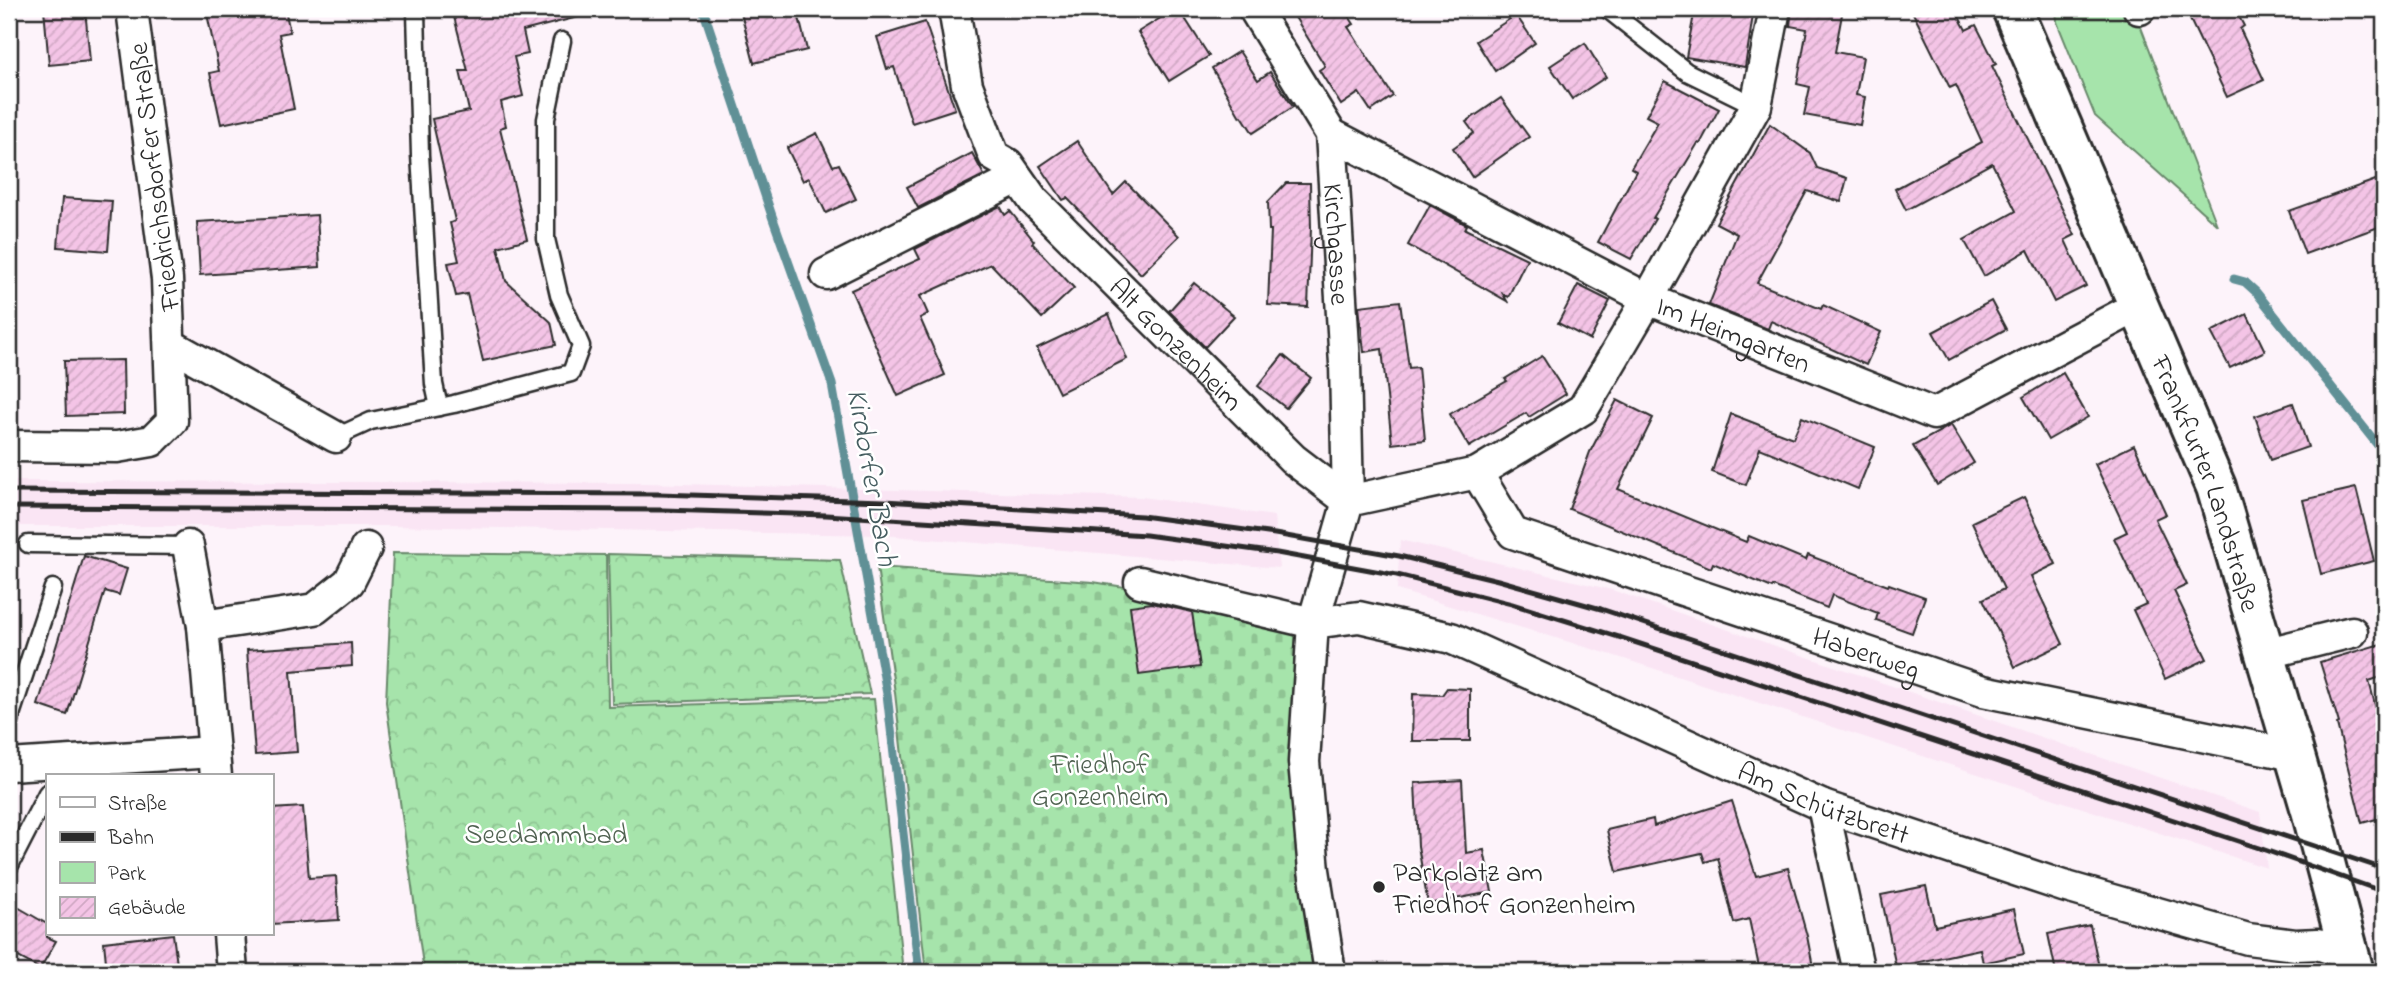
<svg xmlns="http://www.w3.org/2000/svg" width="2393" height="981" viewBox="0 0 2393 981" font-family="'Indie Flower',sans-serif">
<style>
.built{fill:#fae5f4}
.green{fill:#a6e4ab;stroke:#68886b;stroke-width:2}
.forest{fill:url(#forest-crowns);stroke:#68886b;stroke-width:2}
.cemetery{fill:url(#cemetery-stones);stroke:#68886b;stroke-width:2}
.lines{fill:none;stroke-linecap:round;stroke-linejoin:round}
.stream{stroke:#609096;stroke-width:9}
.building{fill:url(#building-hatch);stroke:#2b2b2b;stroke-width:2}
.lane-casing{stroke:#2b2b2b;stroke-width:21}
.street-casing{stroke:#2b2b2b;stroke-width:35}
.secondary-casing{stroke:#2b2b2b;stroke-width:44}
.lane{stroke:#fff;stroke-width:16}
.street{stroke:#fff;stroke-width:30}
.secondary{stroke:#fff;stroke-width:38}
.rail{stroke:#2b2b2b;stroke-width:5}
.poi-dot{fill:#2b2b2b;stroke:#fff;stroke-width:2.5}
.labels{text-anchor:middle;stroke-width:5;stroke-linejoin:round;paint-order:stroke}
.street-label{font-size:28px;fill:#2b2b2b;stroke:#fff}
.park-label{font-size:28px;fill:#506251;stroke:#fff}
.poi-label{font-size:28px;fill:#2b2b2b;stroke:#fff;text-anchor:start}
.water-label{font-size:30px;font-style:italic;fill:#465e61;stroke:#fff}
</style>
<defs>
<pattern id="forest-crowns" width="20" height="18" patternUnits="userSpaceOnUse" patternTransform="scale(1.75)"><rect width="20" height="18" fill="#a6e4ab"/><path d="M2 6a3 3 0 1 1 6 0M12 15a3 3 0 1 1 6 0" fill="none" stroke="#8fc493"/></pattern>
<pattern id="cemetery-stones" width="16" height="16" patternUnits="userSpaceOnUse" patternTransform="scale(1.75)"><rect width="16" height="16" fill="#a6e4ab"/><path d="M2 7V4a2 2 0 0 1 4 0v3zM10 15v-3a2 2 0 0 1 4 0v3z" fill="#8fc493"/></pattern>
<pattern id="building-hatch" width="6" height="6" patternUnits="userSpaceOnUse" patternTransform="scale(1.75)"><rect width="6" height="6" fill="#f4c4e6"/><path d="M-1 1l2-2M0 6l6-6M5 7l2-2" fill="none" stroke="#d1a9c5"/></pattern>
</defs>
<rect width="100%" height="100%" fill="#fdf3fa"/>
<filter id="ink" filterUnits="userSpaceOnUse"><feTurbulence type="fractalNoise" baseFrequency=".0143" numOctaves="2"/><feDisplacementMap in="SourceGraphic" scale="14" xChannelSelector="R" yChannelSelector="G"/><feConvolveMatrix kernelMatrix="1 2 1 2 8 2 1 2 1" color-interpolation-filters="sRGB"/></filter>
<g filter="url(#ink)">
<g class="built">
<polygon points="9,481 646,483 1142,497 1274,516 1279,568 882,535 389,526 9,526"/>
<polygon points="1400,540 1612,590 2260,812 2267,868 1612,655 1397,590"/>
</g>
<polygon class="green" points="2056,9 2134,9 2217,225 2095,116 2057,22"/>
<g class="forest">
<polygon points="393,553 606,555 608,707 874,699 903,972 424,972 386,702"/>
<polygon points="608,554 840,560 870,694 612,704"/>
</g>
<polygon class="cemetery" points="877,567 1093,582 1200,599 1298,622 1317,972 926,972 895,693"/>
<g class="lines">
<g class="stream">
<polyline points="703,9 772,216 832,384 887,694 919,972"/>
<polyline points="2234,279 2245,282 2256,292 2384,453"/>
</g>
</g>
<g class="building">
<polygon points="44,9 85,9 90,61 49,65"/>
<polygon points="206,9 285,9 290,32 279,34 294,109 221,124 210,73 219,71"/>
<polygon points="452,9 577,9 578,17 523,31 528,54 514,57 523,96 501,102 506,126 500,128 527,239 498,247 506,281 551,322 556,345 483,361 467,294 456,296 448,263 459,261 450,223 455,221 432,119 469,111 460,71 468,71"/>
<polygon points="740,9 797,9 807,50 754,63"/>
<polygon points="1175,9 1179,9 1209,56 1169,81 1138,32"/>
<polygon points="1290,9 1344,9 1354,24 1348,27 1393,96 1371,111 1359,93 1341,105 1319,70 1325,66"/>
<polygon points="1695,9 1754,9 1745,67 1686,57"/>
<polygon points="1792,9 1843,9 1835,52 1863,57 1856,95 1865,97 1860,125 1804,115 1810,87 1797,84 1807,29 1790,26"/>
<polygon points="1911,9 1955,9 1966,30 1976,25 1996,64 1992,66 2075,235 2065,240 2086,286 2054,302 2028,250 1984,276 1964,240 2016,211 1992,163 1906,210 1895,189 1982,142 1956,85 1950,88"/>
<polygon points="2185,9 2235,9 2244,26 2240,29 2264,80 2227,97"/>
<polygon points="1516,15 1535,43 1495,71 1476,41"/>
<polygon points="925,22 955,109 912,123 894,67 887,69 877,37"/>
<polygon points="1585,43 1606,77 1572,99 1550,66"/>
<polygon points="1239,51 1258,80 1270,72 1293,107 1253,133 1242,116 1240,117 1212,68"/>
<polygon points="1665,81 1719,109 1700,144 1698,143 1653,218 1655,219 1631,259 1598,242 1636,171 1631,168 1658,122 1646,116"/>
<polygon points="1501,98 1529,137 1472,177 1453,148 1474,133 1466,122"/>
<polygon points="1770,124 1810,153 1817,168 1847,178 1841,202 1807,191 1757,283 1821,309 1823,305 1881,332 1866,365 1771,321 1768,329 1709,305 1737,234 1716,223"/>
<polygon points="817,133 833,166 839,164 856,199 826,213 809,178 803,181 787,148"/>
<polygon points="1077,141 1113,195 1126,182 1179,236 1141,274 1067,198 1063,200 1040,166"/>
<polygon points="972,153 984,175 918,208 907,187"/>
<polygon points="2384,177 2384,225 2305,254 2289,211"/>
<polygon points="1286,183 1310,183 1311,228 1308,307 1268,305 1271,230 1269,230 1268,202"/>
<polygon points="62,198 112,201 108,251 58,247"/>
<polygon points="1430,205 1467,225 1465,229 1527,259 1508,297 1503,294 1507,301 1408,245"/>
<polygon points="1000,206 1005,215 1010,211 1034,241 1032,243 1074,288 1042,318 991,264 920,296 928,314 920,318 945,375 898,396 851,290 920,259 915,249"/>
<polygon points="317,215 320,267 200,275 197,222"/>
<polygon points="1194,283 1234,316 1205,347 1169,311"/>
<polygon points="1578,285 1610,301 1590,340 1558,323"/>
<polygon points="1400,301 1409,368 1418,367 1425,440 1392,444 1382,349 1364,352 1359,306"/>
<polygon points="1991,301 2006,329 1949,360 1933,332"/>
<polygon points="1109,314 1127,359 1059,393 1037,348"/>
<polygon points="2247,314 2265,351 2230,368 2211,332"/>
<polygon points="1283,355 1311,378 1286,408 1258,386"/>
<polygon points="1542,356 1566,394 1529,417 1526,413 1469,447 1450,414 1507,381 1505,379"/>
<polygon points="123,360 124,414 66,416 64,361"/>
<polygon points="2063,373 2088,417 2048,440 2023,397"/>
<polygon points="1617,400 1653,418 1618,489 1746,542 1749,536 1806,560 1808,555 1888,586 1889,584 1925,597 1912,633 1876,620 1878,613 1832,595 1827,608 1773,586 1772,588 1713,563 1711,568 1569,509 1590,452"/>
<polygon points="2293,403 2308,447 2270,460 2255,416"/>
<polygon points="1731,414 1793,438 1802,417 1875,447 1858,489 1760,448 1746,485 1712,472"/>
<polygon points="1951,425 1974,463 1937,485 1913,446"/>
<polygon points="2134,445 2166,514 2155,519 2187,585 2174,591 2207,659 2165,679 2133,610 2146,604 2114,538 2127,532 2095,464"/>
<polygon points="2356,488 2374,561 2321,574 2303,500"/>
<polygon points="2024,497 2056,564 2031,576 2063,644 2015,667 1983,599 2004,589 1972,522"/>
<polygon points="84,556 127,569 119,595 105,591 67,715 38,705"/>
<polygon points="1152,603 1192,612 1200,667 1139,675 1130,606"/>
<polygon points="351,643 352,666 291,671 297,752 255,755 247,650"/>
<polygon points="2384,643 2384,676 2369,681 2384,740 2384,817 2362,823 2337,724 2339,723 2320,662"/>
<polygon points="1447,688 1470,689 1470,741 1412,741 1413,694 1442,695"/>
<polygon points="1462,780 1466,853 1484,850 1492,892 1428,904 1418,846 1415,783"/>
<polygon points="1732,801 1756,876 1788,868 1807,936 1814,972 1760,972 1749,919 1734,923 1718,858 1705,862 1702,853 1617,872 1607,830 1653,819 1654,826"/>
<polygon points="303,807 309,878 336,876 339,920 271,924 271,809"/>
<polygon points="1926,886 1935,926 2014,909 2024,954 1983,963 1980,949 1896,967 1881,895"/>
<polygon points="9,902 47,924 47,937 56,941 40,969 9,952"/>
<polygon points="2090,925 2100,972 2056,972 2048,934"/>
<polygon points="173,934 178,972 107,972 104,942"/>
</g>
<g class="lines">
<g class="lane-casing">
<g id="lane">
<polyline points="1607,9 1687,72 1756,106"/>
<polyline points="416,12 420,155 434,384 439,407"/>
<polyline points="336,437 371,421 454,404 571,373 581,346 559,295 546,239 546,119 562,41"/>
<polyline points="28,544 188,546"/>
<polyline points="9,721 53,588"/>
<polyline points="9,867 47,793"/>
</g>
</g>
<g class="street-casing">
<g id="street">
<path id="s1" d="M 954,9 L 967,85 L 994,156 L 1008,164 L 1034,201 L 1293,459 L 1348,501"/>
<path id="s2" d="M 1254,9 L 1331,134 L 1345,364 L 1348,501 L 1313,623 L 1304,762 L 1314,870 L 1330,972"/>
<polyline points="2139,9 2140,9"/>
<path id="s3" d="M 1331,134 L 1648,299 L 1934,414 L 2140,305"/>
<polyline points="826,274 1017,178"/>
<polyline points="171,345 336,437"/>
<polyline points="9,446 117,447 152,441 172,421 167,279 132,9"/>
<path id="s4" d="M 1477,473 L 1513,533 L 1983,691 L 2294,755"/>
<polyline points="1348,501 1477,473 1583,409 1648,299 1756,106 1775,9"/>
<polyline points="188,546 203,626 216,776"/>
<path id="s5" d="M 1140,582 L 1313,623 L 1359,617 L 1451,638 L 1823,806 L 2063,886 L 2248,939 L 2296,945 L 2318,944 L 2350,955"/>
<polyline points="203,626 315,609 349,582 366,548"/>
<polyline points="2264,654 2352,632"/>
<polyline points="9,765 214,752"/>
<polyline points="1823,806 1859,972"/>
<polyline points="229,934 232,972"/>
</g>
</g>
<g class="secondary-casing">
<g id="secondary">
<path id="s6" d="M 2012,9 L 2216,487 L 2312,814 L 2354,972"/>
</g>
</g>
<use href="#lane" class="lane"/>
<use href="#street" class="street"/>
<use href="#secondary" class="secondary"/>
<g class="rail">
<polyline points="9,491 658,494 884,501 1142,516 1275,534 1399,556 1498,580 1601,609 2384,869"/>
<polyline points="9,507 663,510 826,515 1146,535 1277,553 1397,575 1512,604 1622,638 2262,849 2384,892"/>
</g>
</g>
</g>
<circle class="poi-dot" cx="1379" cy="887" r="7"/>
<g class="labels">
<g class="street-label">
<text transform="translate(153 177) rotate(-97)" y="10">Friedrichsdorfer Straße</text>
<text dy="10" stroke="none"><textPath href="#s2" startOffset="257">Kirchgasse</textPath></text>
<text dy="10" stroke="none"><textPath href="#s3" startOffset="450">Im Heimgarten</textPath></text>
<text dy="10" stroke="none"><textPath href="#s1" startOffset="416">Alt Gonzenheim</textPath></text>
<text dy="10" stroke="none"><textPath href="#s6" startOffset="513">Frankfurter Landstraße</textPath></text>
<text dy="10" stroke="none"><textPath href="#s4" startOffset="443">Haberweg</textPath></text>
<text dy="10" stroke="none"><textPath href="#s5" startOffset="726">Am Schützbrett</textPath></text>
</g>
<g class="park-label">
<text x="1100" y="773">Friedhof<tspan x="1100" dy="32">Gonzenheim</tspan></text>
<text x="546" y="843">Seedammbad</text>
</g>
<g class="poi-label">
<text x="1393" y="881">Parkplatz am<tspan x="1393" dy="32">Friedhof Gonzenheim</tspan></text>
</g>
<g class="water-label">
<text transform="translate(873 477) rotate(80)" y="10">Kirdorfer Bach</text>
</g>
</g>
<rect width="2393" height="981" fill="none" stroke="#fff" stroke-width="35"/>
<rect x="18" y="18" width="2358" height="946" fill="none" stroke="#2b2b2b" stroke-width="2.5" filter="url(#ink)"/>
<rect x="46" y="774" width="228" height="161" fill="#ffffff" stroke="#aaaaaa" stroke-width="2"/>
<rect x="60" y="797" width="35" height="10" fill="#ffffff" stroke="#aaaaaa" stroke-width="2"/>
<text x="108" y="810" font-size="21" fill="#2b2b2b">Straße</text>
<rect x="60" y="832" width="35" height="10" fill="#2b2b2b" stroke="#aaaaaa" stroke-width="2"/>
<text x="108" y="844" font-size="21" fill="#2b2b2b">Bahn</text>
<rect x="60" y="862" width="35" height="21" fill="#a6e4ab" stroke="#aaaaaa" stroke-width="2"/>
<text x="108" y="880" font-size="21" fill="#2b2b2b">Park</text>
<rect x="60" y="897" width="35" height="21" fill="url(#building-hatch)" stroke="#aaaaaa" stroke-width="2"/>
<text x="108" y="914" font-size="21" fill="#2b2b2b">Gebäude</text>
</svg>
